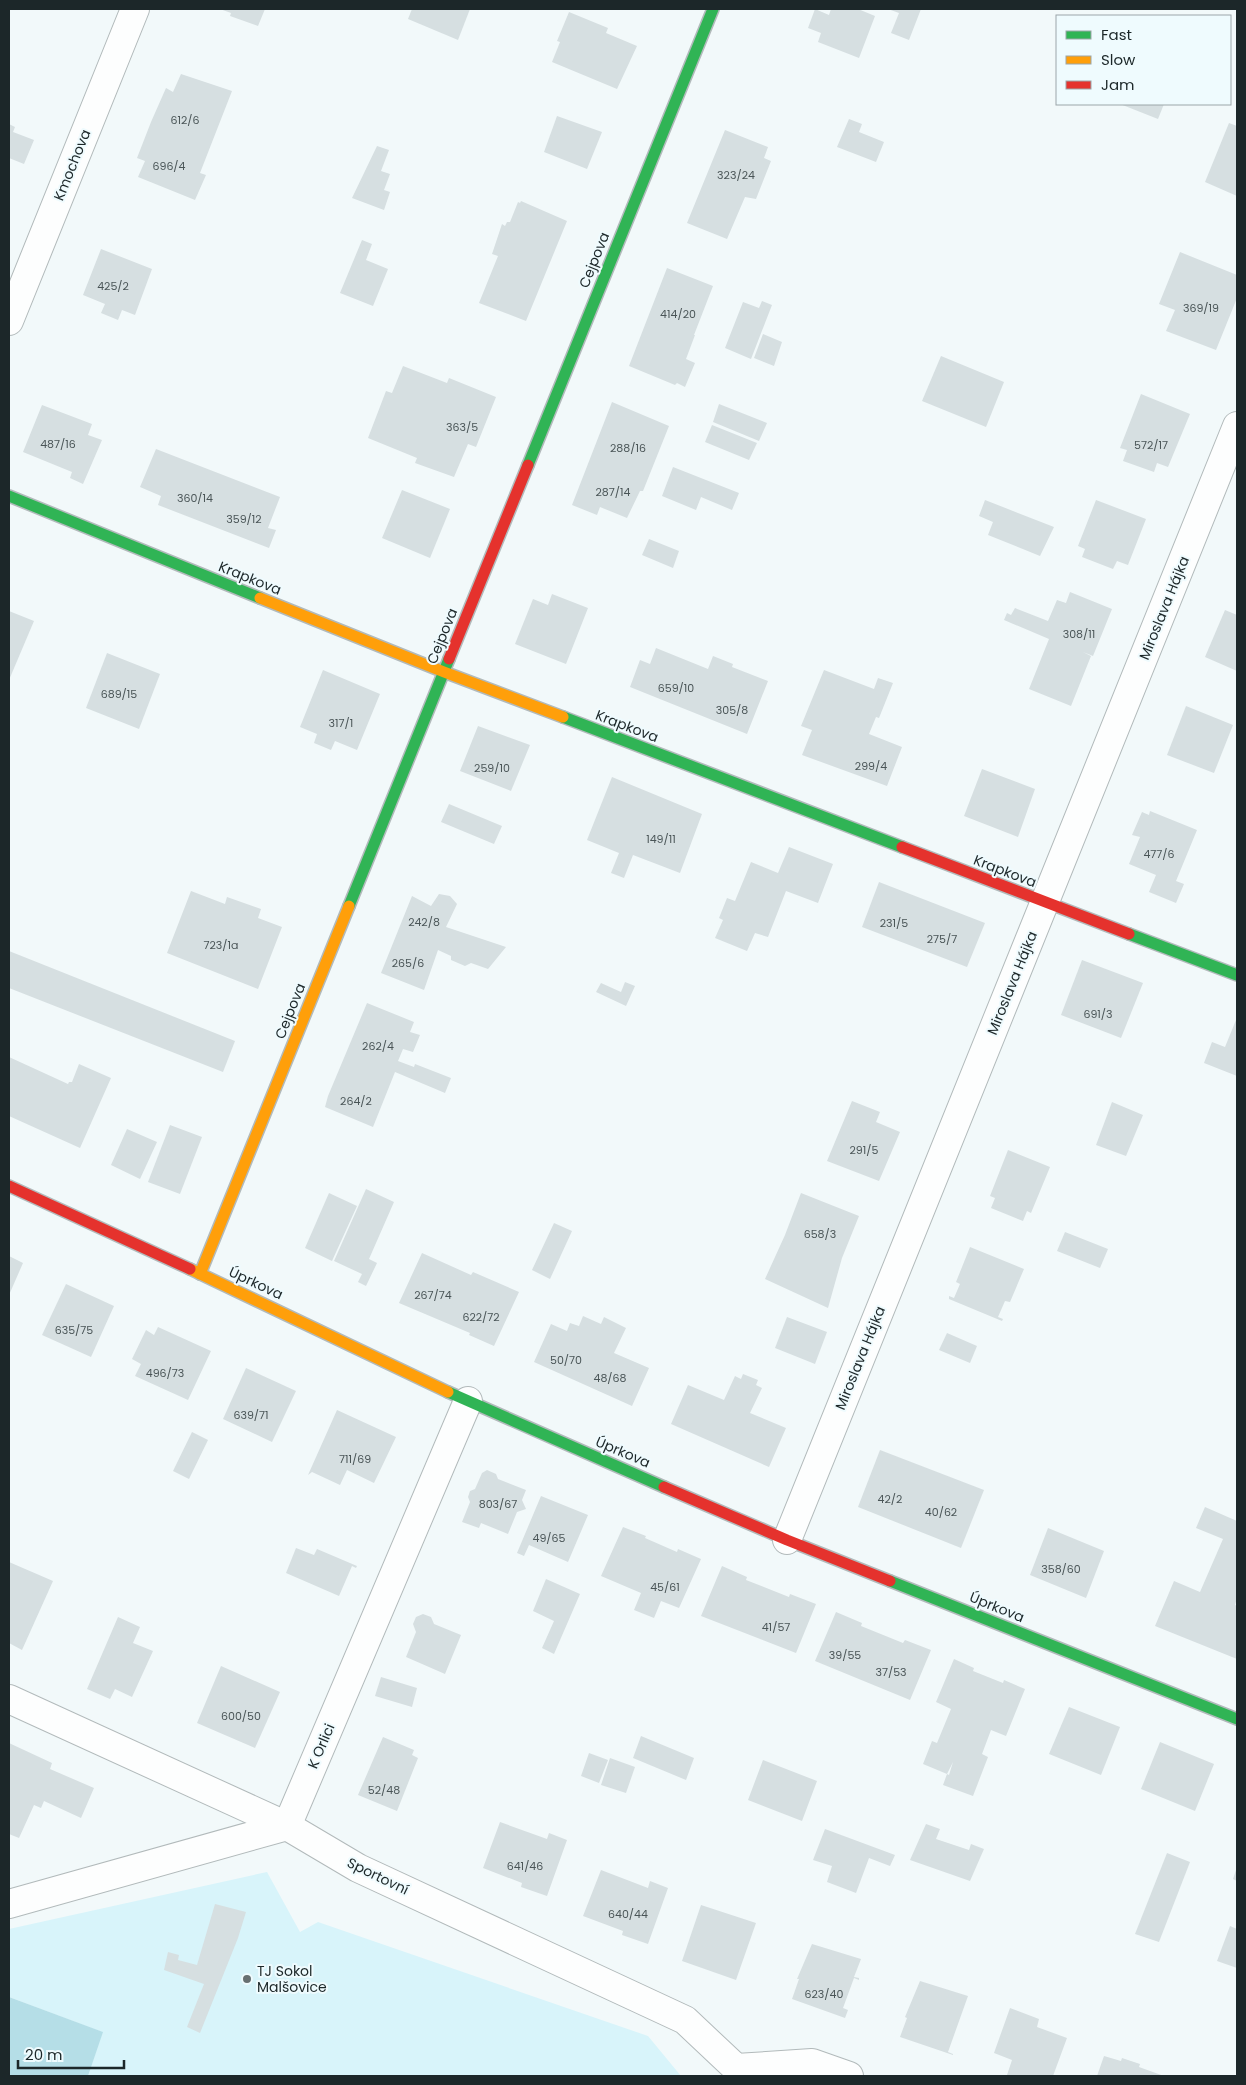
<svg xmlns="http://www.w3.org/2000/svg" width="1246" height="2085" viewBox="0 0 1246 2085" font-family="Poppins,sans-serif">
<style>
.green{fill:#d8f4fa}
.forest{fill:#b5dee7}
.building{fill:#d6dfe1}
.lines{fill:none;stroke-linecap:round;stroke-linejoin:round}
.street-casing{stroke:#b2babb;stroke-width:30}
.fast-casing{stroke:#b2babb;stroke-width:14}
.slow-casing{stroke:#b2babb;stroke-width:14}
.jam-casing{stroke:#b2babb;stroke-width:14}
.street{stroke:#fdfefe;stroke-width:28}
.fast{stroke:#30b455;stroke-width:11}
.slow{stroke:#ff9f0a;stroke-width:11}
.jam{stroke:#e5322d;stroke-width:11}
.poi-dot{fill:#677072;stroke:#effbfe;stroke-width:2}
.labels{text-anchor:middle;stroke-width:4;stroke-linejoin:round;paint-order:stroke}
.number-label{font-size:11px;fill:#4a5557}
.street-label{font-size:14px;fill:#1c2729;stroke:#effbfe}
.poi-label{font-size:14px;fill:#1c2729;stroke:#effbfe;text-anchor:start}
</style>
<rect width="100%" height="100%" fill="#f2f9fa"/>
<polygon class="green" points="267,1872 300,1932 318,1922 648,2036 681,2076 88,2076 102,2032 9,1997 9,1929"/>
<polygon class="forest" points="9,1997 103,2032 88,2076 9,2076"/>
<g class="building">
<polygon points="220,9 265,9 258,26 230,16 231,13"/>
<polygon points="412,9 470,9 458,40 408,19"/>
<polygon points="815,9 829,15 831,9 858,9 875,16 859,58 818,42 821,33 808,28"/>
<polygon points="888,9 921,9 909,40 891,33 899,13"/>
<polygon points="569,12 608,28 606,33 637,46 617,89 552,62 560,42 557,41"/>
<polygon points="181,74 232,91 200,173 206,175 195,200 138,177 145,161 137,158 151,122 166,88 173,92"/>
<polygon points="1120,104 1164,104 1158,119"/>
<polygon points="557,116 602,132 587,169 544,152"/>
<polygon points="849,119 862,124 859,132 884,142 876,162 837,147"/>
<polygon points="1229,123 1237,126 1237,196 1205,182"/>
<polygon points="9,124 15,127 13,132 34,140 24,164 9,158"/>
<polygon points="725,130 768,147 764,158 771,161 756,199 745,197 727,239 687,223"/>
<polygon points="377,146 389,150 381,171 390,174 384,190 390,192 384,210 352,198"/>
<polygon points="521,201 567,221 526,321 479,303 498,256 492,254 502,224 505,226 507,222 510,222 518,202 520,203"/>
<polygon points="362,240 372,244 366,260 388,269 373,306 340,293"/>
<polygon points="101,249 152,269 135,315 122,310 118,320 101,313 105,304 83,295"/>
<polygon points="1180,252 1237,275 1237,298 1216,350 1166,331 1175,310 1159,304"/>
<polygon points="667,268 713,286 694,335 695,335 686,359 695,363 685,387 677,383 675,385 629,366"/>
<polygon points="762,301 772,305 751,359 725,348 743,302 759,308"/>
<polygon points="763,334 782,342 774,366 754,358"/>
<polygon points="941,356 1004,382 986,427 922,401"/>
<polygon points="403,366 447,383 449,378 496,397 476,447 468,444 454,477 415,463 417,458 368,438 386,391 392,393"/>
<polygon points="1141,394 1190,414 1168,467 1157,463 1154,472 1123,461 1127,450 1120,448"/>
<polygon points="612,402 669,426 643,491 640,491 627,518 600,507 597,515 572,505"/>
<polygon points="719,404 767,423 759,441 713,422"/>
<polygon points="42,405 92,424 88,435 102,440 83,484 70,478 72,472 23,452"/>
<polygon points="712,425 757,443 749,460 705,442"/>
<polygon points="156,449 280,497 268,528 276,530 269,548 158,505 161,496 140,487"/>
<polygon points="673,467 739,493 732,510 701,497 696,510 662,496"/>
<polygon points="402,490 450,509 430,558 382,538"/>
<polygon points="985,500 1054,527 1040,556 988,535 993,522 979,516"/>
<polygon points="1096,500 1146,519 1128,565 1117,561 1113,569 1082,557 1085,549 1078,546"/>
<polygon points="649,539 679,551 673,568 642,555"/>
<polygon points="1070,592 1112,609 1093,656 1083,652 1091,656 1071,706 1029,689 1049,639 1004,620 1007,613 1011,615 1015,608 1048,621 1057,600 1066,603"/>
<polygon points="552,594 588,608 566,664 515,644 533,599 548,605"/>
<polygon points="1225,610 1237,615 1237,671 1205,657"/>
<polygon points="9,611 34,621 9,680"/>
<polygon points="656,648 708,669 713,656 733,664 732,667 768,681 747,734 630,687 640,660 650,664"/>
<polygon points="107,653 160,674 139,729 86,708"/>
<polygon points="323,670 380,694 357,750 335,741 331,750 314,743 317,734 300,727"/>
<polygon points="824,670 874,689 878,678 893,683 879,718 876,717 869,734 902,747 887,786 802,755 812,730 801,726"/>
<polygon points="1186,706 1233,725 1214,773 1167,755"/>
<polygon points="478,726 530,745 511,791 460,771"/>
<polygon points="982,769 1035,789 1018,837 964,816"/>
<polygon points="612,777 702,814 680,873 633,855 624,878 611,873 619,853 587,840"/>
<polygon points="449,804 502,826 494,844 441,822"/>
<polygon points="1150,811 1197,830 1176,881 1184,884 1176,903 1149,892 1156,875 1129,864 1140,837 1132,835 1142,812 1149,815"/>
<polygon points="789,847 833,864 818,903 786,891 768,937 755,933 747,951 715,938 723,920 719,918 727,898 735,901 751,862 778,873"/>
<polygon points="879,882 985,923 967,967 862,927"/>
<polygon points="191,891 225,904 227,897 261,909 258,918 282,927 258,989 167,953"/>
<polygon points="439,894 450,896 457,904 446,927 506,947 488,969 471,963 465,966 451,960 451,956 438,950 424,990 381,973 412,896 431,906"/>
<polygon points="9,951 235,1041 223,1072 9,988"/>
<polygon points="1082,960 1143,983 1121,1038 1061,1015"/>
<polygon points="625,982 635,986 626,1006 596,992 601,983 621,992"/>
<polygon points="367,1003 414,1022 410,1032 420,1035 413,1052 403,1049 398,1061 414,1067 415,1064 451,1078 445,1093 395,1072 373,1127 325,1107 328,1096"/>
<polygon points="1236,1020 1237,1020 1237,1076 1204,1063 1212,1042 1225,1047"/>
<polygon points="9,1057 68,1084 69,1082 72,1082 79,1064 111,1078 80,1148 9,1116"/>
<polygon points="852,1101 880,1112 876,1122 900,1132 879,1181 827,1161"/>
<polygon points="1112,1102 1143,1115 1126,1156 1096,1145"/>
<polygon points="170,1125 202,1137 180,1194 148,1182"/>
<polygon points="127,1129 157,1142 140,1179 111,1165"/>
<polygon points="1008,1150 1050,1167 1031,1213 1027,1211 1023,1221 991,1208 995,1198 990,1196"/>
<polygon points="366,1189 394,1202 369,1259 377,1263 366,1286 358,1282 362,1274 334,1261"/>
<polygon points="329,1193 357,1206 332,1261 305,1248"/>
<polygon points="801,1193 859,1216 842,1258 828,1308 765,1279 785,1235"/>
<polygon points="554,1223 572,1231 550,1279 532,1270"/>
<polygon points="1065,1232 1108,1249 1100,1268 1057,1251"/>
<polygon points="970,1247 1024,1269 1010,1302 1005,1301 998,1317 1003,1319 1002,1321 949,1299 949,1296 954,1298 960,1284 956,1282"/>
<polygon points="422,1253 471,1275 473,1272 519,1292 494,1346 469,1335 470,1333 399,1303"/>
<polygon points="9,1256 23,1263 9,1295"/>
<polygon points="66,1284 114,1306 91,1357 42,1335"/>
<polygon points="583,1316 601,1324 604,1317 626,1328 614,1353 649,1368 632,1406 534,1362 551,1324 567,1331 570,1323 579,1326"/>
<polygon points="787,1317 827,1332 815,1364 775,1348"/>
<polygon points="158,1327 211,1351 188,1400 135,1376 141,1364 132,1359 146,1330 154,1335"/>
<polygon points="947,1333 977,1346 970,1363 939,1350"/>
<polygon points="246,1368 296,1391 272,1442 223,1419"/>
<polygon points="743,1374 758,1380 756,1385 762,1388 750,1413 786,1428 769,1467 671,1424 688,1385 724,1400 735,1376 741,1379"/>
<polygon points="337,1410 396,1437 374,1483 347,1470 340,1485 312,1472 308,1475"/>
<polygon points="192,1432 208,1440 189,1479 173,1471"/>
<polygon points="880,1450 984,1490 961,1548 858,1507"/>
<polygon points="487,1470 496,1474 498,1479 526,1490 522,1500 526,1509 517,1512 508,1534 481,1523 479,1528 462,1522 470,1502 468,1497 470,1491 475,1489 482,1473"/>
<polygon points="541,1496 588,1515 568,1562 529,1545 524,1556 517,1553"/>
<polygon points="1205,1507 1237,1521 1237,1598 1235,1605 1237,1606 1237,1659 1155,1626 1174,1581 1200,1592 1223,1539 1196,1528"/>
<polygon points="623,1527 646,1536 645,1538 677,1552 678,1549 701,1559 679,1608 661,1601 654,1618 634,1610 641,1593 601,1576"/>
<polygon points="1048,1528 1104,1551 1086,1598 1030,1575"/>
<polygon points="296,1548 314,1555 317,1549 357,1566 356,1568 352,1566 339,1596 286,1573"/>
<polygon points="9,1562 53,1581 22,1650 9,1643"/>
<polygon points="722,1566 747,1577 746,1580 789,1597 790,1594 816,1604 796,1653 701,1616"/>
<polygon points="546,1579 580,1594 554,1654 542,1648 554,1621 533,1611"/>
<polygon points="836,1612 862,1623 861,1626 903,1643 905,1640 931,1650 910,1700 815,1661"/>
<polygon points="423,1614 431,1617 434,1624 461,1635 445,1674 406,1657 416,1632 413,1624 416,1617"/>
<polygon points="118,1617 140,1627 133,1643 153,1651 132,1697 115,1689 110,1699 87,1689"/>
<polygon points="954,1659 974,1668 973,1671 1003,1683 1004,1680 1025,1689 1006,1736 991,1730 982,1754 988,1757 973,1796 943,1785 947,1774 949,1775 953,1762 947,1774 923,1764 932,1741 937,1743 951,1709 936,1702"/>
<polygon points="221,1666 280,1692 255,1748 197,1723"/>
<polygon points="381,1677 417,1688 412,1707 375,1696"/>
<polygon points="1069,1707 1120,1727 1101,1775 1049,1754"/>
<polygon points="641,1736 694,1758 686,1780 633,1758"/>
<polygon points="383,1737 414,1750 412,1755 418,1758 397,1811 358,1795"/>
<polygon points="1160,1742 1214,1764 1195,1811 1141,1789"/>
<polygon points="9,1743 52,1763 50,1769 94,1788 81,1818 44,1801 41,1808 34,1805 19,1838 9,1834"/>
<polygon points="589,1753 608,1760 599,1783 581,1776"/>
<polygon points="610,1758 635,1767 626,1793 601,1785"/>
<polygon points="763,1760 817,1781 802,1821 748,1800"/>
<polygon points="500,1822 547,1839 549,1833 567,1840 547,1896 521,1887 522,1883 483,1868"/>
<polygon points="926,1824 940,1829 936,1839 969,1850 971,1844 984,1849 970,1881 910,1860"/>
<polygon points="825,1829 895,1855 890,1866 869,1858 856,1893 827,1882 832,1866 813,1860"/>
<polygon points="1167,1853 1190,1862 1159,1942 1135,1934"/>
<polygon points="1237,1867 1237,1881 1233,1879"/>
<polygon points="601,1870 648,1888 650,1881 668,1888 648,1944 622,1935 623,1931 583,1916"/>
<polygon points="215,1904 246,1912 238,1938 200,2033 187,2027 204,1984 164,1970 168,1952 179,1955 178,1960 197,1965"/>
<polygon points="701,1905 756,1923 736,1980 682,1961"/>
<polygon points="1230,1926 1237,1929 1237,1968 1217,1961"/>
<polygon points="812,1944 861,1959 854,1977 859,1978 859,1980 854,1978 843,2008 848,2010 845,2018 792,1999 799,1979 797,1979"/>
<polygon points="920,1981 968,1996 948,2052 953,2054 953,2055 900,2037 907,2018 905,2017"/>
<polygon points="1010,2008 1039,2019 1037,2027 1067,2038 1053,2076 1007,2075 1012,2060 994,2053"/>
<polygon points="1104,2056 1121,2061 1122,2058 1140,2064 1139,2067 1164,2076 1097,2076"/>
</g>
<g class="lines">
<g class="street-casing">
<g id="street">
<polyline points="9,321 135,9"/>
<polyline points="787,1540 1237,426"/>
<polyline points="9,1699 287,1826 358,1868 685,2020 736,2068 812,2063 849,2076"/>
<polyline points="287,1826 468,1401"/>
<polyline points="9,1904 287,1826"/>
</g>
</g>
<g class="fast-casing">
<g id="fast">
<polyline points="528,465 713,9"/>
<polyline points="9,496 260,598"/>
<polyline points="563,717 902,847"/>
<polyline points="349,906 449,659"/>
<polyline points="1129,934 1237,975"/>
<polyline points="448,1392 664,1487"/>
<polyline points="890,1581 1237,1719"/>
</g>
</g>
<g class="slow-casing">
<g id="slow">
<polyline points="260,598 444,672 563,717"/>
<polyline points="190,1269 448,1392"/>
<polyline points="200,1274 349,906"/>
</g>
</g>
<g class="jam-casing">
<g id="jam">
<polyline points="449,659 528,465"/>
<polyline points="902,847 1129,934"/>
<polyline points="9,1186 190,1269"/>
<polyline points="664,1487 787,1540 890,1581"/>
</g>
</g>
<use href="#street" class="street"/>
<use href="#fast" class="fast"/>
<use href="#slow" class="slow"/>
<use href="#jam" class="jam"/>
</g>
<circle class="poi-dot" cx="247" cy="1979" r="5"/>
<g class="labels">
<g class="number-label">
<text x="185" y="124">612/6</text>
<text x="169" y="170">696/4</text>
<text x="736" y="179">323/24</text>
<text x="113" y="290">425/2</text>
<text x="1201" y="312">369/19</text>
<text x="678" y="318">414/20</text>
<text x="462" y="431">363/5</text>
<text x="58" y="448">487/16</text>
<text x="1151" y="449">572/17</text>
<text x="628" y="452">288/16</text>
<text x="613" y="496">287/14</text>
<text x="195" y="502">360/14</text>
<text x="244" y="523">359/12</text>
<text x="1079" y="638">308/11</text>
<text x="676" y="692">659/10</text>
<text x="119" y="698">689/15</text>
<text x="732" y="714">305/8</text>
<text x="341" y="727">317/1</text>
<text x="871" y="770">299/4</text>
<text x="492" y="772">259/10</text>
<text x="661" y="843">149/11</text>
<text x="1159" y="858">477/6</text>
<text x="424" y="926">242/8</text>
<text x="894" y="927">231/5</text>
<text x="942" y="943">275/7</text>
<text x="221" y="949">723/1a</text>
<text x="408" y="967">265/6</text>
<text x="1098" y="1018">691/3</text>
<text x="378" y="1050">262/4</text>
<text x="356" y="1105">264/2</text>
<text x="864" y="1154">291/5</text>
<text x="820" y="1238">658/3</text>
<text x="433" y="1299">267/74</text>
<text x="481" y="1321">622/72</text>
<text x="74" y="1334">635/75</text>
<text x="566" y="1364">50/70</text>
<text x="165" y="1377">496/73</text>
<text x="610" y="1382">48/68</text>
<text x="251" y="1419">639/71</text>
<text x="355" y="1463">711/69</text>
<text x="890" y="1503">42/2</text>
<text x="498" y="1508">803/67</text>
<text x="941" y="1516">40/62</text>
<text x="549" y="1542">49/65</text>
<text x="1061" y="1573">358/60</text>
<text x="665" y="1591">45/61</text>
<text x="776" y="1631">41/57</text>
<text x="845" y="1659">39/55</text>
<text x="891" y="1676">37/53</text>
<text x="241" y="1720">600/50</text>
<text x="384" y="1794">52/48</text>
<text x="525" y="1870">641/46</text>
<text x="628" y="1918">640/44</text>
<text x="824" y="1998">623/40</text>
</g>
<g class="street-label">
<text transform="translate(72 165) rotate(-68)" y="5">Kmochova</text>
<text transform="translate(594 260) rotate(-68)" y="5">Cejpova</text>
<text transform="translate(250 578) rotate(22)" y="5">Krapkova</text>
<text transform="translate(1164 608) rotate(-68)" y="5">Miroslava Hájka</text>
<text transform="translate(442 636) rotate(-68)" y="5">Cejpova</text>
<text transform="translate(627 726) rotate(21)" y="5">Krapkova</text>
<text transform="translate(1005 871) rotate(21)" y="5">Krapkova</text>
<text transform="translate(1012 983) rotate(-68)" y="5">Miroslava Hájka</text>
<text transform="translate(290 1011) rotate(-68)" y="5">Cejpova</text>
<text transform="translate(256 1283) rotate(25)" y="5">Úprkova</text>
<text transform="translate(860 1358) rotate(-68)" y="5">Miroslava Hájka</text>
<text transform="translate(623 1452) rotate(23)" y="5">Úprkova</text>
<text transform="translate(997 1607) rotate(22)" y="5">Úprkova</text>
<text transform="translate(321 1746) rotate(-67)" y="5">K Orlici</text>
<text transform="translate(378 1876) rotate(26)" y="5">Sportovní</text>
</g>
<g class="poi-label">
<text x="257" y="1976">TJ Sokol<tspan x="257" dy="16">Malšovice</tspan></text>
</g>
</g>
<rect width="1246" height="2085" fill="none" stroke="#1c2729" stroke-width="20"/>
<rect x="1056" y="15" width="175" height="90" fill="#effbfe" stroke="#9ba6a9"/>
<rect x="1066" y="31" width="25" height="8" fill="#30b455" stroke="#9ba6a9"/>
<text x="1101" y="40" font-size="15" fill="#1c2729">Fast</text>
<rect x="1066" y="56" width="25" height="8" fill="#ff9f0a" stroke="#9ba6a9"/>
<text x="1101" y="65" font-size="15" fill="#1c2729">Slow</text>
<rect x="1066" y="81" width="25" height="8" fill="#e5322d" stroke="#9ba6a9"/>
<text x="1101" y="90" font-size="15" fill="#1c2729">Jam</text>
<path d="M18 2060v8h106v-8" fill="none" stroke="#1c2729" stroke-width="2.5"/>
<text x="25" y="2060" font-size="15" fill="#1c2729" stroke="#effbfe" stroke-width="4" paint-order="stroke">20 m</text>
</svg>
